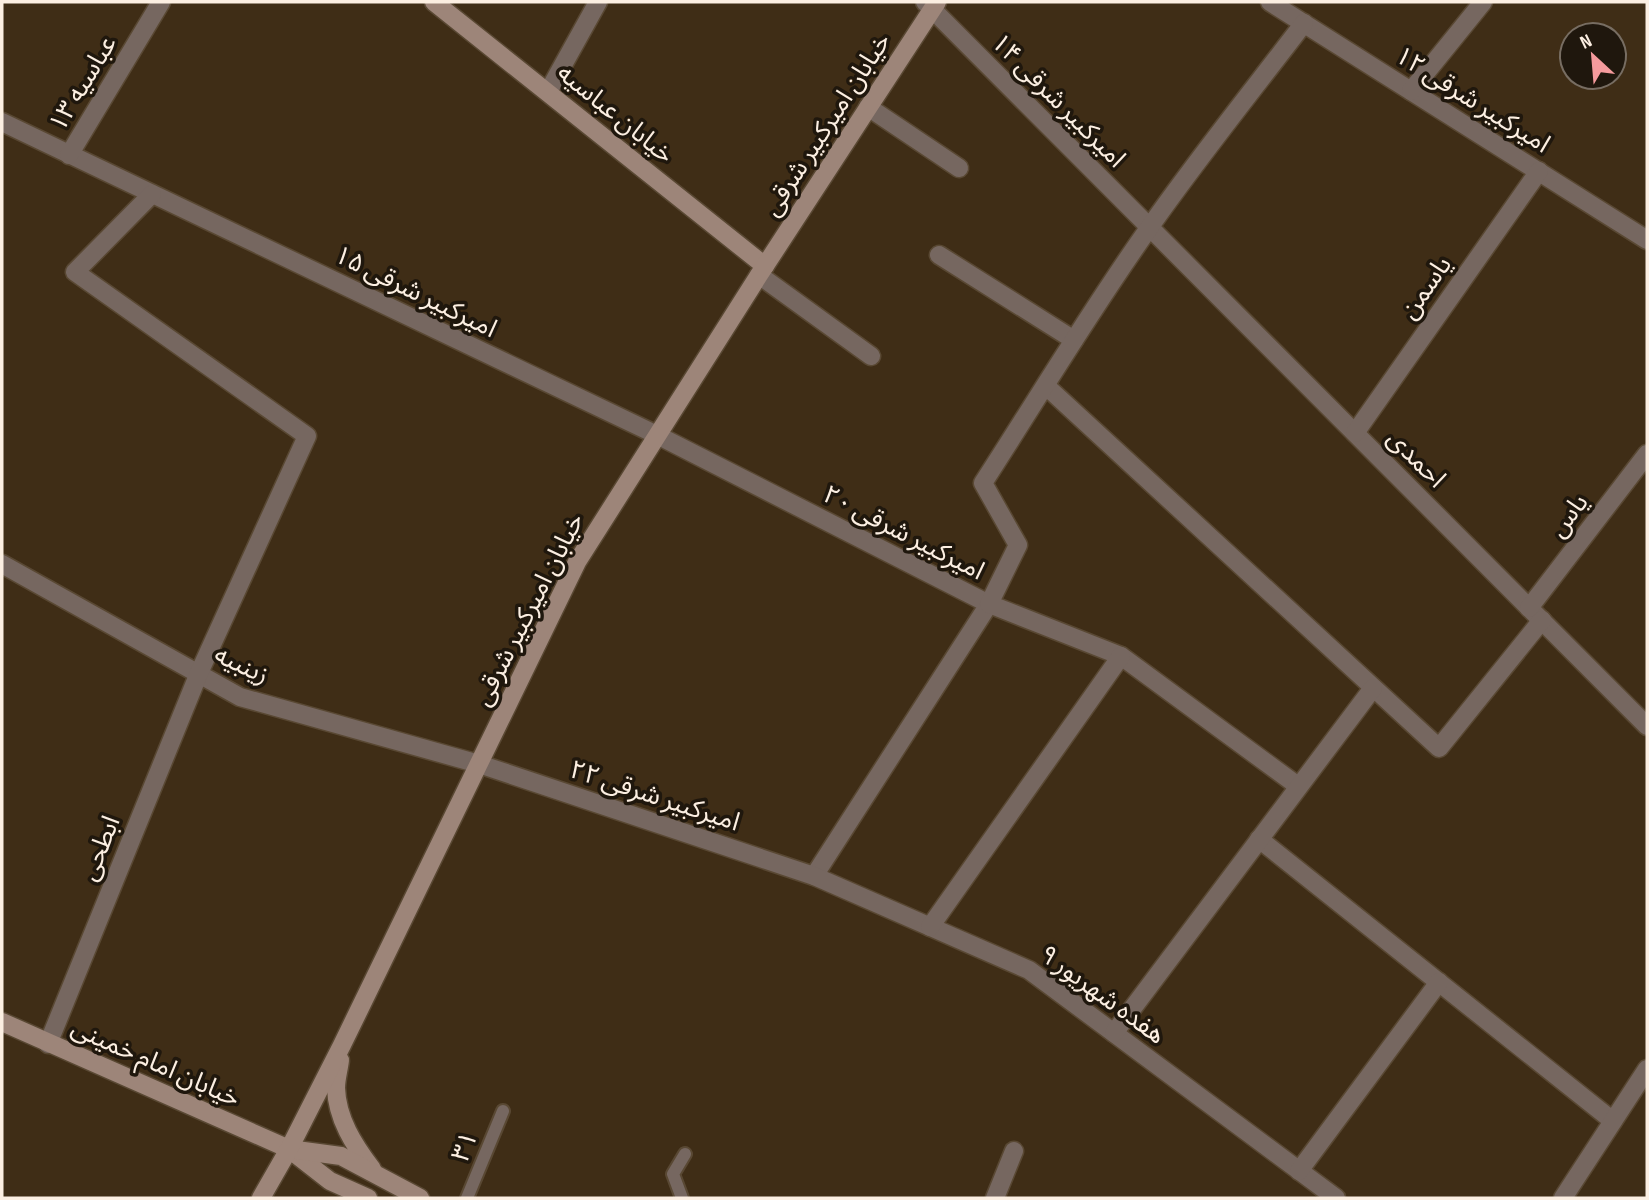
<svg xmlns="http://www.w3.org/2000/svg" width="1649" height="1200" viewBox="0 0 1649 1200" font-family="'Sofia Sans Condensed','Noto Sans Arabic',sans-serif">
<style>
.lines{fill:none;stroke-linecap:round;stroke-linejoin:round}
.lane-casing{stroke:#594833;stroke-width:16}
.street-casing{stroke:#594833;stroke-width:21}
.secondary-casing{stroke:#594833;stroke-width:21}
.lane{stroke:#766760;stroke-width:12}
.street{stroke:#766760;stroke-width:18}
.secondary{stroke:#9d8579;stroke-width:18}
.labels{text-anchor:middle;stroke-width:7;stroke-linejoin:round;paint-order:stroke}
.street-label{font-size:26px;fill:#fcefe2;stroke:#1f170d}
</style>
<rect width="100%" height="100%" fill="#3f2d16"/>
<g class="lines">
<g class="lane-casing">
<g id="lane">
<polyline points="467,1198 503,1111"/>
<polyline points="682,1198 673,1174 685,1154"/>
</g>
</g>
<g class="street-casing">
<g id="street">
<polyline points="925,2 1647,726"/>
<polyline points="1270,2 1647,240"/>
<polyline points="1411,91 1483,2"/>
<polyline points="548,92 598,2"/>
<polyline points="868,107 959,168"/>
<polyline points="2,122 657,435 989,604 814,876"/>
<polyline points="69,155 161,2"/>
<polyline points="939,255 1074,340"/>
<polyline points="759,275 871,356"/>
<polyline points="1046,386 1439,748 1542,620"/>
<polyline points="1355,433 1539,171"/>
<polyline points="2,564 240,697 479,764 814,876 1029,970 1336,1198"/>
<polyline points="1529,608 1647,454"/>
<path d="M 1298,786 L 1121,656 L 989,604 L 1018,545 L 983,483 C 1038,398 1090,311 1149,228 C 1198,158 1252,91 1304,23"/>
<polyline points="1259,839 1613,1121"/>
<polyline points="930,927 1121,656"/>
<polyline points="1114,1033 1373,688"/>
<polyline points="48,1044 199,673 307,436 75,272 152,194"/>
<polyline points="1299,1171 1439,982"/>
<polyline points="995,1198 1014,1151"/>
<polyline points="1563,1198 1647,1069"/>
</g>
</g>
<g class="secondary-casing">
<g id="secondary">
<polyline points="434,2 765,266"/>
<polyline points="2,1022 289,1149 330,1181 368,1198"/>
<path d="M 340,1060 C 339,1069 336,1079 336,1088 C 337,1119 354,1145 372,1169"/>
<polyline points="289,1149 341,1156 420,1198"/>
<polyline points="261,1198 289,1149 342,1045 577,562 759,275 937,2"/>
</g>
</g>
<use href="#lane" class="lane"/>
<use href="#street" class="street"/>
<use href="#secondary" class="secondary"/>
</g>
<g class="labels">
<g class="street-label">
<text transform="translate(82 83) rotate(-59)" y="9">عباسیه ۱۳</text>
<text transform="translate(1473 99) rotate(32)" y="9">امیرکبیر شرقی ۱۲</text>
<text transform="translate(1059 100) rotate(45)" y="9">امیرکبیر شرقی ۱۴</text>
<text transform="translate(616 113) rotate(39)" y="9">خیابان عباسیه</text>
<text transform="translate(826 124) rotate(-57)" y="9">خیابان امیرکبیر شرقی</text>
<text transform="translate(1425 287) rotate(-55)" y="9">یاسمن</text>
<text transform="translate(416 291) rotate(26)" y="9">امیرکبیر شرقی ۱۵</text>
<text transform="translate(1417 458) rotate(45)" y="9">احمدی</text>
<text transform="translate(1568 515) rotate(-53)" y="9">یاس</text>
<text transform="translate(904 532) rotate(27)" y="9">امیرکبیر شرقی ۲۰</text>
<text transform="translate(528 609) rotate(-63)" y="9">خیابان امیرکبیر شرقی</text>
<text transform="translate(242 664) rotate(25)" y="9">زینبیه</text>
<text transform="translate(655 795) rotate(18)" y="9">امیرکبیر شرقی ۲۲</text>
<text transform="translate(99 848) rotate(-68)" y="9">ابطحی</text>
<text transform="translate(1103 994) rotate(36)" y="9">هفده شهریور ۹</text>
<text transform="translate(156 1062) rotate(24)" y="9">خیابان امام خمینی</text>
<text transform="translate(464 1146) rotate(-68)" y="9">۳۱</text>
</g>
</g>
<rect width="1649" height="1200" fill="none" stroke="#fcefe2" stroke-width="7"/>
<g transform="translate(1593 56) rotate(334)"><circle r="33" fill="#1f170d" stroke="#776d62" stroke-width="2"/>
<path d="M0-5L12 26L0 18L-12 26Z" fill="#f59b9d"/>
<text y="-10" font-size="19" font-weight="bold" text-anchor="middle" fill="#fcefe2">N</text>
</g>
</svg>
